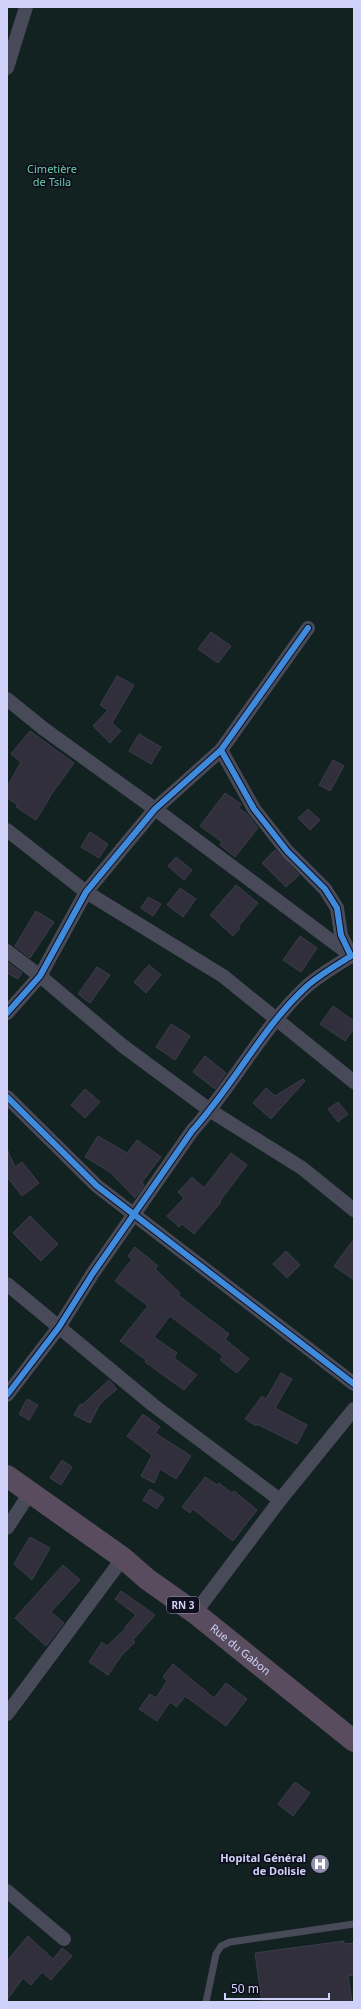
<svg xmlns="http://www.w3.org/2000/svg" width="361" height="2009" viewBox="0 0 361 2009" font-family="'Noto Sans',sans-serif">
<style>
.green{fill:#122221}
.building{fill:#302f3b;stroke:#3d3c4b}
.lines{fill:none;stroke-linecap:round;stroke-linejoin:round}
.lane{stroke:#484959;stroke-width:7}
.street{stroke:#484959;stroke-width:14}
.highway{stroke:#594c5e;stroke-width:22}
.cycleway-casing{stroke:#0f0e1c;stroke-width:8}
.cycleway{stroke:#408adc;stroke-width:6}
.labels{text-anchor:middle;stroke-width:3.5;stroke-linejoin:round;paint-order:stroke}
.shield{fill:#0f0e1c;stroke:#9696b6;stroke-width:1}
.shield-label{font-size:10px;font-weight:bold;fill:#d0d1f8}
.park-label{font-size:11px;fill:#67cda6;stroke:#0f0e1c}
.street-label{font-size:11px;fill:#d0d1f8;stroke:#0f0e1c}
.poi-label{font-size:11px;font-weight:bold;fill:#d0d1f8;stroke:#0f0e1c;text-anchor:end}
</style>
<rect width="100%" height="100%" fill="#121218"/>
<rect class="green" x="7" y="7" width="347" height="1995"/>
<g class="building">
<polygon points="211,632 231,646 218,663 198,649"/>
<polygon points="117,676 134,685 112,723 121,731 110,743 93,726 108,710 100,705"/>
<polygon points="30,731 74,763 48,799 49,799 36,820 16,807 18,805 7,798 7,787 21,762 11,754"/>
<polygon points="139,734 161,747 151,764 129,751"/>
<polygon points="333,760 344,766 330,791 319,785"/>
<polygon points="225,793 241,804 239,808 248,815 258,828 235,857 220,845 222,842 200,826"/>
<polygon points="308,809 320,820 310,830 298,818"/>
<polygon points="90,832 108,844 99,858 81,847"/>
<polygon points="275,850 299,875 286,887 262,863"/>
<polygon points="176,857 192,870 184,880 168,866"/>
<polygon points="236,885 258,903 238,927 240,928 233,936 210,915"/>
<polygon points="180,888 196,899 183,917 167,905"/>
<polygon points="148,897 161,904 153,916 141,908"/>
<polygon points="36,911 54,922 30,958 15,946"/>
<polygon points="300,936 317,948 301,972 283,960"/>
<polygon points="7,962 22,973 18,979 7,973"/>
<polygon points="149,965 161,975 146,993 134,982"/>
<polygon points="97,967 110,975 90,1003 78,994"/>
<polygon points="333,1006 354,1021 354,1028 345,1041 320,1024"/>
<polygon points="171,1024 190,1036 175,1060 156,1047"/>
<polygon points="205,1056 226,1073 215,1089 193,1072"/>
<polygon points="303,1079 305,1081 271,1119 253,1103 266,1088 275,1096"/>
<polygon points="85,1089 100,1102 85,1118 71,1105"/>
<polygon points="338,1102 348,1114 338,1122 328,1109"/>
<polygon points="98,1136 127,1153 137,1140 161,1157 142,1182 144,1185 135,1198 110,1172 85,1157"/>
<polygon points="7,1149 15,1167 22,1162 39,1183 22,1196 7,1177"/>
<polygon points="231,1153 247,1165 220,1201 221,1202 194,1234 182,1224 179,1227 167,1216 184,1198 178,1192 192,1177 204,1188"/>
<polygon points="30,1216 58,1244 41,1261 13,1233"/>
<polygon points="354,1239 354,1280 334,1266"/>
<polygon points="135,1247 158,1266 155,1269 180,1293 178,1295 229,1334 225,1339 249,1359 237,1373 220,1360 223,1356 170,1316 154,1337 177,1353 174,1358 197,1375 184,1390 145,1362 146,1360 120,1341 148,1306 115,1281 132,1259 128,1256"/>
<polygon points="286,1251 300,1265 287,1278 273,1264"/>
<polygon points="281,1373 292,1379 275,1408 307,1425 297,1444 257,1424 256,1426 245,1419 262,1396 266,1399"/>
<polygon points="109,1380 117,1389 100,1404 90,1423 74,1415 80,1404 82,1405"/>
<polygon points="27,1399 38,1405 29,1420 19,1414"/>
<polygon points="143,1414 160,1427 155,1433 191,1456 176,1479 160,1469 154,1483 141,1476 152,1455 127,1436"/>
<polygon points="62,1460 72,1467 61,1485 50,1478"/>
<polygon points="205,1477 217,1485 219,1483 232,1493 234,1491 257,1510 233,1541 193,1509 190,1513 182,1507"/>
<polygon points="150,1489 164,1498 157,1509 143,1500"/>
<polygon points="30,1537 50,1548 32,1580 14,1564"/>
<polygon points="63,1565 80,1580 51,1612 64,1623 46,1646 15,1618"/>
<polygon points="121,1591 155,1615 133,1640 135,1642 121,1656 108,1675 89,1662 102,1642 107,1646 126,1628 125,1627 136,1615 115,1599"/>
<polygon points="173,1664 214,1698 226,1683 247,1699 226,1726 185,1696 177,1707 170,1702 157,1721 139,1709 150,1694 156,1698 167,1681 163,1677"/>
<polygon points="295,1782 310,1793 293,1816 278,1804"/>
<polygon points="28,1936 53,1959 62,1948 72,1956 51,1980 42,1972 31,1985 23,1978 7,2000 7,1961"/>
<polygon points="344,1941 344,1944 354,1943 354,1975 348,1976 352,2002 262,2002 255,1953"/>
</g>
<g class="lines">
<polyline class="lane" points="206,2002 216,1954 221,1946 230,1942 354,1924"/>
<g class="street">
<polyline points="7,68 26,7"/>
<polyline points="7,699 44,729 155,809 349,954"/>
<polyline points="7,830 86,892 223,976 354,1082"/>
<polyline points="7,951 40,976 123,1046 211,1111 302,1168 354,1210"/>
<polyline points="7,1013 40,976 86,892 155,809 221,750 308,628"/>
<polyline points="7,1097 97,1186 354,1384"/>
<polyline points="7,1284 153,1405 280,1500"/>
<path d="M 7,1395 L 59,1327 L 93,1273 L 192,1131 C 233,1086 261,1029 306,987 C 319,975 337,965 351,956 L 341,935 L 337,908 L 325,889 L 287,851 L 254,809 L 221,750"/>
<polyline points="7,1528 30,1493"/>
<polyline points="195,1613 280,1500 354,1409"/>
<polyline points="7,1714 123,1558"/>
<polyline points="7,1891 64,1939"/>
</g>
<path class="highway" id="s1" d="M 7,1476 L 123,1558 L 147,1579 L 195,1613 L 354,1741"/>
<g class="cycleway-casing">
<g id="cycleway">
<polyline points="7,1013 40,976 86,892 155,809 221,750 308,628"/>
<polyline points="7,1097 97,1186 354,1384"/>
<path d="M 7,1395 L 59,1327 L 93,1273 L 192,1131 C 233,1086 261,1029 306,987 C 319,975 337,965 351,956 L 341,935 L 337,908 L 325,889 L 287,851 L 254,809 L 221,750"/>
</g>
</g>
<use href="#cycleway" class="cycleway"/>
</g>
<defs>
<g id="hospital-disc" transform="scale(1)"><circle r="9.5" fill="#8e8eaa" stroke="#0f0e1c"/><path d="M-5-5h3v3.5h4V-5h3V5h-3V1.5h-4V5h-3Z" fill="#fff"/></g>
</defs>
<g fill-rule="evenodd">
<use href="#hospital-disc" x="320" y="1864"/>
</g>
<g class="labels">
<rect class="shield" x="167" y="1597" width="32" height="16" rx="3"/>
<g class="shield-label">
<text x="183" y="1609">RN 3</text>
</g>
<g class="park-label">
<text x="52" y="173">Cimetière<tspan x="52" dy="13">de Tsila</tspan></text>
</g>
<g class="street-label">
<text dy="4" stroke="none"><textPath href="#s1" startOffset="291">Rue du Gabon</textPath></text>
</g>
<g class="poi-label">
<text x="306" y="1862">Hopital Général<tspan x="306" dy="13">de Dolisie</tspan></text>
</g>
</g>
<rect width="361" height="2009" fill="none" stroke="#d0d1f8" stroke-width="16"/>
<path d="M225 1993v6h104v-6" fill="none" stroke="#d0d1f8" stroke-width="2"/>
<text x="231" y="1993" font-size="12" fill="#d0d1f8" stroke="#0f0e1c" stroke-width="3" paint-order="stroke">50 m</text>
</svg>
